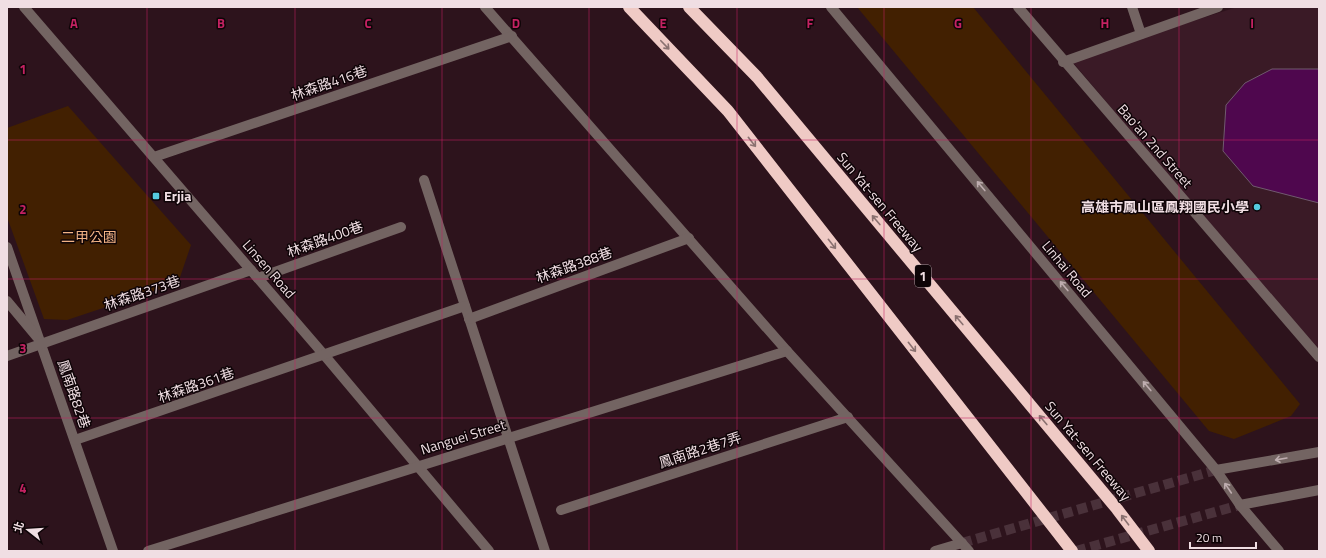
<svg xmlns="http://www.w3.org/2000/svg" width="1326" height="558" viewBox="0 0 1326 558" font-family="'Titillium Web','Noto Sans TC',sans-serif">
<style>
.built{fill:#3a1a26}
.green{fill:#422001}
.building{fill:#4f074e;stroke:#705a6e}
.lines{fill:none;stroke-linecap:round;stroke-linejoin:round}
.minor-tunnel{stroke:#4a313a;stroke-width:10;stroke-dasharray:10 5;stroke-linecap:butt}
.minor{stroke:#736462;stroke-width:10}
.highway-bridge{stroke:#efcac5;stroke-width:12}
.oneway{stroke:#8a7170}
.oneway2{stroke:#beadaf}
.grid{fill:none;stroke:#c42262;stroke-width:1;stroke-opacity:0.55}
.poi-dot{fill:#55cadf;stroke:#0e0407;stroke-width:1.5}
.labels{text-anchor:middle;stroke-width:3;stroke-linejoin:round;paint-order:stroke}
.shield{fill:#0e0407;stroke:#ac9da1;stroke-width:1}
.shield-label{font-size:13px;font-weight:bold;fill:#f0dee3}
.street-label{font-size:14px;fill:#f0dee3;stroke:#0e0407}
.poi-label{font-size:14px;font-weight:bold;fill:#f0dee3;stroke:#0e0407;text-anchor:start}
.park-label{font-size:14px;fill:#f2b385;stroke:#0e0407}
.grid-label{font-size:13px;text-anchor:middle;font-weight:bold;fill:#c42262;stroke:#0e0407;stroke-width:3;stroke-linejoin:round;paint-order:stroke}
</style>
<rect width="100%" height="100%" fill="#2d131c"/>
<polygon class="built" points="1237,7 1319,7 1319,354 1071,60"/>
<g class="green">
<polygon points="857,7 973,7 1300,404 1291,416 1234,439 1209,431"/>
<polygon points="68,106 191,245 178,283 67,320 44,319 7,217 7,128"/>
</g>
<polygon class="building" points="1272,69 1319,69 1319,203 1253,186 1223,151 1226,105 1245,83"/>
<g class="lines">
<g class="minor-tunnel">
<polyline points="962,543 1216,470"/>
<polyline points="1076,551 1240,505"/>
</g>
<g class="minor">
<polyline points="24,7 325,356 489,551"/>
<polyline points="485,7 787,351 969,551"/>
<polyline points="831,7 1216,470 1240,505 1279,551"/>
<polyline points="1018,7 1319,357"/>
<polyline points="1132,7 1141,34"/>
<polyline points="1063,62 1218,7"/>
<polyline points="154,157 512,36"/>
<polyline points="424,180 545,551"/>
<polyline points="7,247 113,551"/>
<polyline points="258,278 401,227"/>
<polyline points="7,301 37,337"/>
<polyline points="469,319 689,238"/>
<polyline points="7,356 251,270"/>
<polyline points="75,440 465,306"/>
<polyline points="1216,470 1319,452"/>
<polyline points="1240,505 1319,490"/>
<polyline points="561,510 848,417"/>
<polyline points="148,551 787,351"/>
<polyline points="935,551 962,543"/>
</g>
<g class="highway-bridge">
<polyline points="629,7 728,111 1072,551"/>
<polyline points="689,7 757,77 1117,509 1149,551"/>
</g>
</g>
<defs><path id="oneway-shaft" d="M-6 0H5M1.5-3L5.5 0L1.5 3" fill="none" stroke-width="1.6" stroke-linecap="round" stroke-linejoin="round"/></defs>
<g class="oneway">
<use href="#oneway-shaft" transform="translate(665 45) rotate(46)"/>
<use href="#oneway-shaft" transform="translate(752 142) rotate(52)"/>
<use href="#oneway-shaft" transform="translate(876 220) rotate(-130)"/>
<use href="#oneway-shaft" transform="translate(832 244) rotate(52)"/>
<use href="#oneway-shaft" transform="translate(959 320) rotate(-130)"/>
<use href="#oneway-shaft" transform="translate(912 347) rotate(52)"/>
<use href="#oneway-shaft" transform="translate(1043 420) rotate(-130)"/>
<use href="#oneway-shaft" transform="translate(1125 520) rotate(-127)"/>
</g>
<g class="oneway2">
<use href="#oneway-shaft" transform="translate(981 186) rotate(-130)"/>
<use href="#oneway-shaft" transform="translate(1064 286) rotate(-130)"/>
<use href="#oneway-shaft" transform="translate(1147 386) rotate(-130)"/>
<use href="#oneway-shaft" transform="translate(1281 459) rotate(170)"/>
<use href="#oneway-shaft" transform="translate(1228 488) rotate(-124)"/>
</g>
<path class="grid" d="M 147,7 L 147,551M 295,7 L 295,551M 442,7 L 442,551M 589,7 L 589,551M 737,7 L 737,551M 884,7 L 884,551M 1031,7 L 1031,551M 1179,7 L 1179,551M 7,140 L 1319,140M 7,279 L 1319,279M 7,418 L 1319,418"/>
<g class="poi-dot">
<rect x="152" y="192" width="8" height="8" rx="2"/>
<circle cx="1257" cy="207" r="4"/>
</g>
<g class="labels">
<rect class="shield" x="915" y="265" width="16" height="22" rx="3"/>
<g class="shield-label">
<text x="923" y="281">1</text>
</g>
<g class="street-label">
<text transform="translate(329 83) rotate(-19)" y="5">林森路416巷</text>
<text transform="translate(1155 146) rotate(49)" y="5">Bao'an 2nd Street</text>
<text transform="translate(880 202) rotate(50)" y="5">Sun Yat-sen Freeway</text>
<text transform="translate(325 239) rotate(-20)" y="5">林森路400巷</text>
<text transform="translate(574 265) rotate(-20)" y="5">林森路388巷</text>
<text transform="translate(269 269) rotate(49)" y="5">Linsen Road</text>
<text transform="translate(1067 269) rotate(50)" y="5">Linhai Road</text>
<text transform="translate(142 293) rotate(-19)" y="5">林森路373巷</text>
<text transform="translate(196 385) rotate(-19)" y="5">林森路361巷</text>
<text transform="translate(74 394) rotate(71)" y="5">鳳南路82巷</text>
<text transform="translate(463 437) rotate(-17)" y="5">Nanguei Street</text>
<text transform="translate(700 450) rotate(-18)" y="5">鳳南路2巷7弄</text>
<text transform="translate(1088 451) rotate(50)" y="5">Sun Yat-sen Freeway</text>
</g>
<g class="poi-label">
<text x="164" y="201">Erjia</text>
<text x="1249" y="212" text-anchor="end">高雄市鳳山區鳳翔國民小學</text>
</g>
<g class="park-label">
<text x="89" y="242">二甲公園</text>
</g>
</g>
<g class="grid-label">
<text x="74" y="28">A</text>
<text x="221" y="28">B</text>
<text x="368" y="28">C</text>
<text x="516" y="28">D</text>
<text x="663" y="28">E</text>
<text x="810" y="28">F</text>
<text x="958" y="28">G</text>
<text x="1105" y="28">H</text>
<text x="1252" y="28">I</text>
<text x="23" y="74">1</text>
<text x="23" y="214">2</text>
<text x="23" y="353">3</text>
<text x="23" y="493">4</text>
</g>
<rect width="1326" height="558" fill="none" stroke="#f0dee3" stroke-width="16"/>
<g transform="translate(28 530) rotate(287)" stroke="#0e0407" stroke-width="3" paint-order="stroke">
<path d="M0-3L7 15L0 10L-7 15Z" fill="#f0dee3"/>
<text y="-6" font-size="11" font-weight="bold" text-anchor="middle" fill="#f0dee3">北</text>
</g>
<path d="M1190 542v6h66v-6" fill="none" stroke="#f0dee3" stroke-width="2"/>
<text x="1196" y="542" font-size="12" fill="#f0dee3" stroke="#0e0407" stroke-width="3" paint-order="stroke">20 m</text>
</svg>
